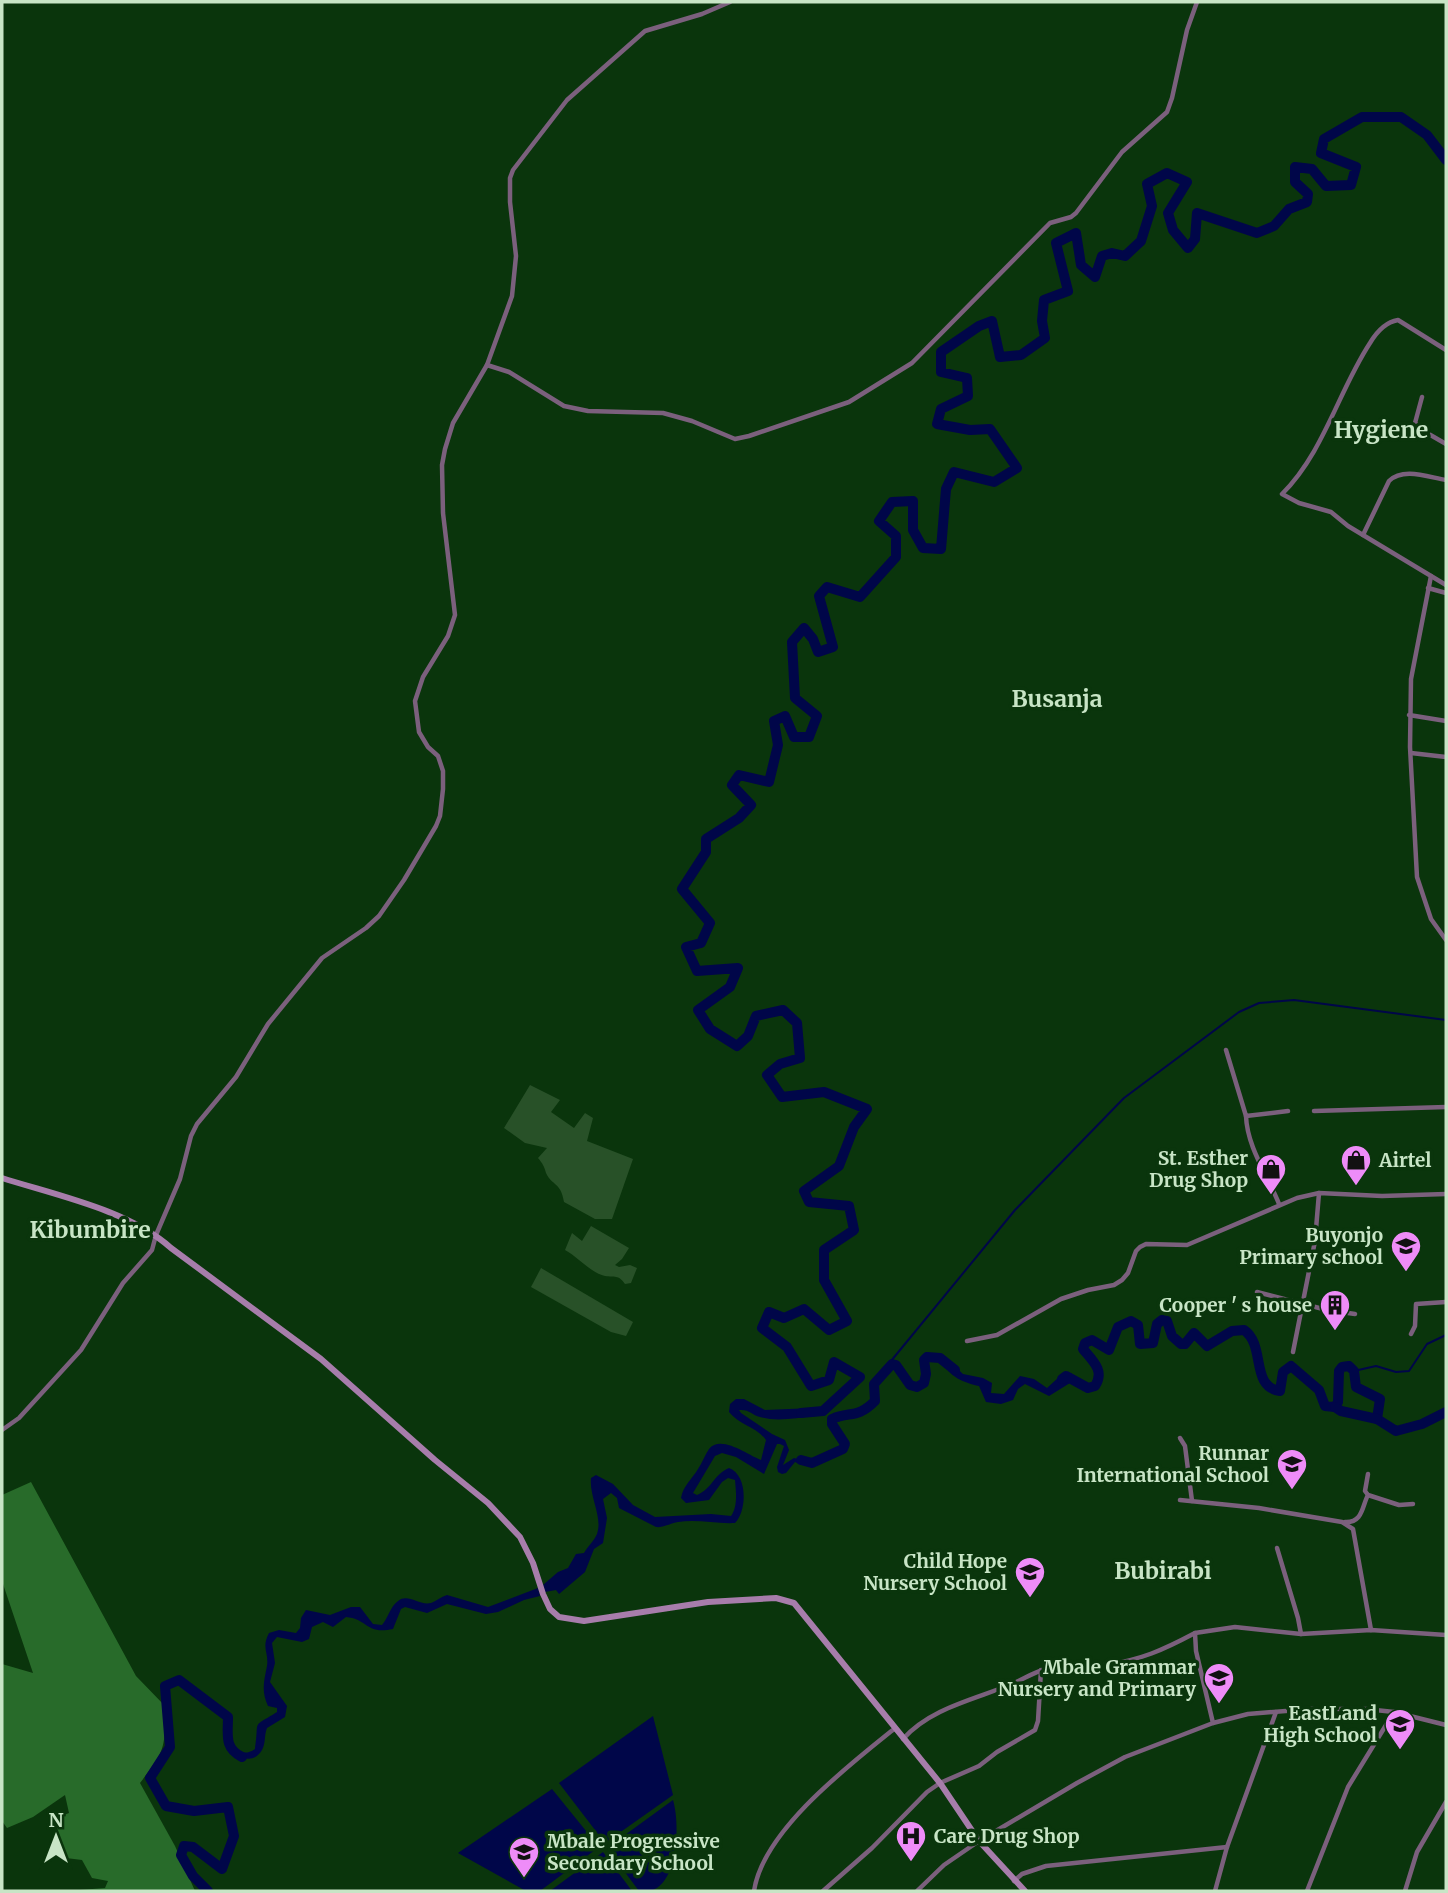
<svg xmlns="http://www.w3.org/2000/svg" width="1448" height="1893" viewBox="0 0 1448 1893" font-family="Merriweather,serif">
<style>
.green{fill:#285128}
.forest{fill:#286b2a}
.water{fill:#000649}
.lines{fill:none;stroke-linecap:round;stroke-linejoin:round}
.stream{stroke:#000649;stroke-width:2}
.river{stroke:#000649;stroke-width:10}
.street{stroke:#7b607d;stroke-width:4.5}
.secondary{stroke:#a77dab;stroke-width:6}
.labels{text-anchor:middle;stroke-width:7;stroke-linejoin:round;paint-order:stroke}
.poi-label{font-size:19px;font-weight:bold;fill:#c8e5c6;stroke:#0a350c;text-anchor:end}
.quarter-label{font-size:23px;font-weight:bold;fill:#c8e5c6;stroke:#0a350c}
</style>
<rect width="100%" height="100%" fill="#0a350c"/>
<g class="green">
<path d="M 530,1085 L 560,1100 L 551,1112 L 574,1128 L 585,1113 L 593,1118 L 587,1141 L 633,1159 L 612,1219 L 595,1219 L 564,1202 C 561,1182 552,1186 546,1173 C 544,1166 543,1164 538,1158 L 547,1148 L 525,1143 L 504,1128 Z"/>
<path d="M 591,1226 L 629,1248 L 622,1259 L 615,1265 L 619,1267 L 630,1265 L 637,1268 L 631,1283 L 625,1284 C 618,1274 615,1278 605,1276 C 591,1273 578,1257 565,1250 L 572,1233 L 582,1241 Z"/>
<polygon points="541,1268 633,1322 626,1336 611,1332 531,1287"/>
</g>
<path class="forest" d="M 31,1482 L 136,1676 L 165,1706 C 165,1749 166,1749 140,1783 L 175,1846 L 195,1891 L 67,1891 L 105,1888 L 108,1881 L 92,1878 L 82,1860 L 66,1858 L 53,1819 L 69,1813 L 65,1795 L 33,1817 L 7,1828 L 2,1821 L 2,1664 L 33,1673 L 2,1581 L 2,1495 Z"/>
<g class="water">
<path d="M 947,1359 L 963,1374 L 983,1378 L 992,1383 L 991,1393 L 1004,1394 L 1020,1376 L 1034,1379 L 1047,1388 L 1059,1377 L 1071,1373 L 1075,1378 L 1074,1385 L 1070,1383 L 1049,1396 L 1025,1384 L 1018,1389 L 1013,1400 L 1001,1404 L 986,1402 L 979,1386 C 965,1383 948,1377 943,1361 Z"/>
<path d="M 736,1399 L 744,1399 L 765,1410 L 813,1408 L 813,1416 C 797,1418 776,1422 760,1417 C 752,1415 749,1409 739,1410 L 741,1413 L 772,1434 L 785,1440 L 789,1450 L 783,1465 L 794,1458 L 812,1463 L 802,1465 L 795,1462 L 786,1473 L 782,1474 L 778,1472 L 777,1467 L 784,1446 L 780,1444 L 777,1444 L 764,1474 L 736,1457 L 722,1453 L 715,1456 L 693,1493 L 697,1495 C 712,1489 714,1474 729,1468 C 748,1475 747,1511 735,1523 C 716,1524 697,1519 678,1522 C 670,1523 664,1528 656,1527 L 619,1508 L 617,1498 L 611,1493 L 603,1499 L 607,1518 L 603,1543 L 594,1549 L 585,1572 L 559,1594 L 556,1590 L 545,1592 L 543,1585 L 558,1572 L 568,1568 L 576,1554 L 584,1553 C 588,1546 594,1541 597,1534 C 603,1517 589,1497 591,1478 L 596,1475 L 613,1484 L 633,1505 L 655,1517 L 711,1514 L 731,1516 C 738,1506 736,1492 735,1480 L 728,1478 L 722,1482 L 709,1500 L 686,1503 L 681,1498 C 683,1486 692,1479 698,1469 C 702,1463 705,1455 709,1449 C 721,1434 749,1456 761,1460 L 766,1440 C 757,1427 739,1425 729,1412 L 730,1404 Z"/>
<path d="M 538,1588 L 540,1596 L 524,1600 L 498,1612 L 486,1614 L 447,1604 L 427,1613 L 405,1607 L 401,1609 L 393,1629 C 366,1635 368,1619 346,1617 L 333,1627 L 323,1622 L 312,1627 L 309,1639 L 302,1642 L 277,1637 L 272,1643 L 275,1663 L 270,1682 L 287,1706 L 285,1717 L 267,1728 C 264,1735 266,1743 262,1750 C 253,1765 239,1758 229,1749 L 232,1747 C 241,1753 246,1755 255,1749 C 260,1718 250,1729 277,1712 L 277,1708 L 268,1706 C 261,1691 264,1681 267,1666 C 269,1652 261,1648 269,1633 L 279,1630 L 296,1633 L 300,1628 L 301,1618 L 306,1610 L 330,1615 L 351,1607 L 360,1607 L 373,1624 L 382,1625 C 388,1618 390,1607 398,1601 C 408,1593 419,1606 431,1603 C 436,1601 441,1597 447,1595 L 488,1607 Z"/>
<polygon points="653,1716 673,1795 605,1843 559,1783"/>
<polygon points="552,1789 599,1847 540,1891 526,1891 458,1853"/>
<path d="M 673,1800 C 680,1823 679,1884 650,1891 C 647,1892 643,1891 639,1891 L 607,1848 Z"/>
<polygon points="603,1852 632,1891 550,1891"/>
</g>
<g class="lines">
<g class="stream">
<polyline points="892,1364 891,1361 1015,1210 1124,1098 1239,1012 1259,1003 1294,1000 1446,1020"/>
<polyline points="1354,1371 1376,1366 1396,1372 1409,1371 1427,1344 1446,1335"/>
</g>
<g class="river">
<path d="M 1062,1379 L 1066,1376 L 1088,1388 L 1095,1386 C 1105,1371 1093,1361 1083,1349 L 1085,1343 L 1092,1340 L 1109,1350 L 1118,1327 L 1131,1321 L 1138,1325 L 1140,1344 L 1153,1343 L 1157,1324 L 1162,1320 L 1167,1321 L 1172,1336 L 1181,1344 L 1185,1344 L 1194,1333 L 1207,1346 L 1232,1331 L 1244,1330 C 1266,1345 1250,1387 1280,1391 L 1283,1372 L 1291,1366 L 1319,1390 L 1325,1406 L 1335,1407 L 1338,1402 L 1339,1371 L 1342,1367 L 1349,1366 L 1354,1371 L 1356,1387 L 1380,1399 L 1377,1419 L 1396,1431 L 1422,1424 L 1446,1412"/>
<polyline points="1335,1407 1341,1411 1377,1419"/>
<polyline points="801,1413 823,1411 860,1377 834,1362 829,1380 811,1386 787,1347 762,1328 769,1312 784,1318 804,1309 829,1330 847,1321 824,1280 824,1250 854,1230 849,1206 809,1202 804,1191 839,1166 854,1127 867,1109 824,1092 782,1097 767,1075 780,1064 800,1058 797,1023 783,1010 756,1016 748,1036 737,1046 710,1029 698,1010 730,987 738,968 697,971 686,947 701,943 710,923 682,889 706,852 706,839 739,818 751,805 732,785 739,775 769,782 778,745 774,721 785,716 794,737 809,737 817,716 795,698 792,642 804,628 813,639 818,652 833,647 819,596 827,587 860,597 896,557 896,536 879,521 892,502 913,501 913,530 923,548 941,549 946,489 954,472 994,482 1017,468 990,429 970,430 937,424 941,409 968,396 967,378 941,372 941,352 979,326 992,321 1000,357 1021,355 1045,338 1042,321 1044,300 1068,291 1056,243 1076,233 1081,265 1095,277 1102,256 1112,253 1125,256 1141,241 1152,206 1147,184 1167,173 1187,182 1168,213 1173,230 1188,248 1195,239 1197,213 1257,233 1274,226 1289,209 1307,202 1308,194 1295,182 1295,167 1312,169 1326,186 1351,185 1356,167 1321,153 1324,139 1362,117 1401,117 1427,135 1446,160"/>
<path d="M 801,1460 L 812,1463 L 843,1449 L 845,1444 L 832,1424 L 832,1419 C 850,1411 857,1419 875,1401 L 874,1384 L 892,1364 L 896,1365 L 910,1385 L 917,1387 L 924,1383 L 926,1374 L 924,1360 L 927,1357 L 940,1358 L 955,1370"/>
<path d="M 208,1891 L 193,1876 L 181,1855 L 184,1846 L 193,1847 L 222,1869 L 234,1836 L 228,1807 L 194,1811 L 166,1806 L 150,1778 L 170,1747 L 165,1686 L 179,1680 L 228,1717 C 228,1735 224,1748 242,1757"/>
</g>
<g class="street">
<path d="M 1446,350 L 1398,320 C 1386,322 1376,333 1370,343 C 1338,392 1324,452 1282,494 L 1299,503 L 1331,512 L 1348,526 L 1446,585"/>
<polyline points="487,365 509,372 564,406 588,411 663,413 692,421 735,439 749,436 849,402 912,363 1050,223 1071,217 1076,213 1122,152 1167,112 1172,98 1187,30 1197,2"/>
<polyline points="1422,397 1415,423 1427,433 1446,444"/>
<path d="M 1363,535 L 1389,481 C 1403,467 1428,477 1446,480"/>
<polyline points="1431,576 1411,679 1410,747 1417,877 1431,919 1446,940"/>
<polyline points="1428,588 1446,593"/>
<polyline points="1409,715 1446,721"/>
<polyline points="1411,753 1446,757"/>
<polyline points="1226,1050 1246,1116 1288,1111"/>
<polyline points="1314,1111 1446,1107"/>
<path d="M 1246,1116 C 1247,1147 1268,1176 1279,1204"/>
<polyline points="1257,1292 1327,1310 1355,1314"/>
<polyline points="1411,1334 1415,1326 1416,1304 1446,1302"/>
<polyline points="967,1341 997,1335 1061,1299 1088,1290 1114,1285 1122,1280 1128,1273 1136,1251 1140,1247 1146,1244 1187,1245 1297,1198 1319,1193 1382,1196 1446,1194"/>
<polyline points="1293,1352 1315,1241 1319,1193"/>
<polyline points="2,1430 19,1418 81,1350 123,1283 152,1250 156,1235 180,1179 191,1136 197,1124 236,1077 268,1024 322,958 366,928 379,916 404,880 436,826 440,816 443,789 443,771 438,756 428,747 419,732 415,701 423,677 448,636 455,615 443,513 442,465 445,449 453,423 487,365 512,296 516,256 510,202 510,178 513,170 567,100 645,31 702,14 730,2"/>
<polyline points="1180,1438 1185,1446 1192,1501"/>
<polyline points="1368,1495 1399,1505 1413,1504"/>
<polyline points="1180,1500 1259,1508 1342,1522 1353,1529 1371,1630"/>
<path d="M 1345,1522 C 1363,1523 1362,1506 1368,1495 L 1365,1491 L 1368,1474"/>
<polyline points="1277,1548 1298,1618 1301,1634"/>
<polyline points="1213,1723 1196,1651 1195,1633 1235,1627 1301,1634 1371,1630 1446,1635"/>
<path d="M 903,1739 C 930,1708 976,1699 1012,1684 C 1024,1679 1034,1672 1046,1669 C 1066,1665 1086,1668 1105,1665 C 1141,1660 1163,1650 1195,1633"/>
<polyline points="1014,1881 1022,1874 1046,1866 1227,1847"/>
<path d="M 754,1891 C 763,1831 848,1766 894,1729"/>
<polyline points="823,1891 872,1848 927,1792 940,1783 979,1766 997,1752 1035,1730 1038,1721 1041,1670"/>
<polyline points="917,1891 944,1865 979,1841 1077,1783 1125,1757 1213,1723 1248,1714 1311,1709 1366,1709 1394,1712 1446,1725"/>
<polyline points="1215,1891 1227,1847 1276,1712"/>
<polyline points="1307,1891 1348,1787 1394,1712"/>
<polyline points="1405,1891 1417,1852 1446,1802"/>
</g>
<path class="secondary" d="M 2,1178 C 55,1195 129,1210 171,1248 L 321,1359 L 435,1460 L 488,1503 L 520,1537 L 533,1563 L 543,1594 L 550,1609 L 559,1617 L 584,1621 L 708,1602 L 776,1598 L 794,1603 L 940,1783 L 979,1841 L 1025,1891"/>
</g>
<defs>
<g id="shop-pin" transform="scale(1.575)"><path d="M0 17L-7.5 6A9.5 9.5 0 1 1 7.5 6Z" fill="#ee8cf8" stroke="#0a350c"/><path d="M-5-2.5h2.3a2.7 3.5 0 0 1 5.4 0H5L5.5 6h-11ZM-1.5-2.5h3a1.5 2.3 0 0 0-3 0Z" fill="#111"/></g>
<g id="school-pin" transform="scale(1.575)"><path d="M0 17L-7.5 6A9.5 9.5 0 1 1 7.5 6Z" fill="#ee8cf8" stroke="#0a350c"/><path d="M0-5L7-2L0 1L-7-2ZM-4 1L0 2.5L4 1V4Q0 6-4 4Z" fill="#111"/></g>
<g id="building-pin" transform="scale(1.575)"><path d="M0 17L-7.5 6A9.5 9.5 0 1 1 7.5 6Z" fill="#ee8cf8" stroke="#0a350c"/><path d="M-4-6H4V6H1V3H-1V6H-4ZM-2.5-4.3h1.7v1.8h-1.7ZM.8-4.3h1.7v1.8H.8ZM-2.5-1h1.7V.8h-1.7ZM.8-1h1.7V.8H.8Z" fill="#111"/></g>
<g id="hospital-pin" transform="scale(1.575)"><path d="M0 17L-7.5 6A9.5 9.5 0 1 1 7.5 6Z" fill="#ee8cf8" stroke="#0a350c"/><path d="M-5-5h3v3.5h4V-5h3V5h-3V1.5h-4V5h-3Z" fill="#111"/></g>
</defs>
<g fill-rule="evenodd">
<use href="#shop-pin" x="1356" y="1160"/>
<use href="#shop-pin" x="1271" y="1169"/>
<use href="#school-pin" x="1406" y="1246"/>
<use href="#building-pin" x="1335" y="1305"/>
<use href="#school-pin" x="1292" y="1464"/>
<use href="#school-pin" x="1030" y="1572"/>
<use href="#school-pin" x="1219" y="1678"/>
<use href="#school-pin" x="1400" y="1724"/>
<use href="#hospital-pin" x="911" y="1836"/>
<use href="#school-pin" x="524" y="1852"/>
</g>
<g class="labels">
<g class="poi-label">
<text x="1248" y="1165">St. Esther<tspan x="1248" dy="22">Drug Shop</tspan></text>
<text x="1379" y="1167" text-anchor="start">Airtel</text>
<text x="1383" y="1242">Buyonjo<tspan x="1383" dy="22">Primary school</tspan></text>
<text x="1312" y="1312">Cooper ' s house</text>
<text x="1269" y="1460">Runnar<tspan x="1269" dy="22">International School</tspan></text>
<text x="1007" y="1568">Child Hope<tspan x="1007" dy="22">Nursery School</tspan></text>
<text x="1196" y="1674">Mbale Grammar<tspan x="1196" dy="22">Nursery and Primary</tspan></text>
<text x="1377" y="1720">EastLand<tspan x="1377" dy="22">High School</tspan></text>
<text x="934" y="1843" text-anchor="start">Care Drug Shop</text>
<text x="547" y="1848" text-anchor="start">Mbale Progressive<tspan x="547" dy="22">Secondary School</tspan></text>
</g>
<g class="quarter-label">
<text x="1381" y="438">Hygiene</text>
<text x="1057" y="707">Busanja</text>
<text x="90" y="1238">Kibumbire</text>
<text x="1163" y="1579">Bubirabi</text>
</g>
</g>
<rect width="1448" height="1893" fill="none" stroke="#c8e5c6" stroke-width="7"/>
<g transform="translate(56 1837)" stroke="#0a350c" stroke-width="5" paint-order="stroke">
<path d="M0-5L12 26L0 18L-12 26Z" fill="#c8e5c6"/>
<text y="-10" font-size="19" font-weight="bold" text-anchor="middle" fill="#c8e5c6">N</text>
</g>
</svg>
